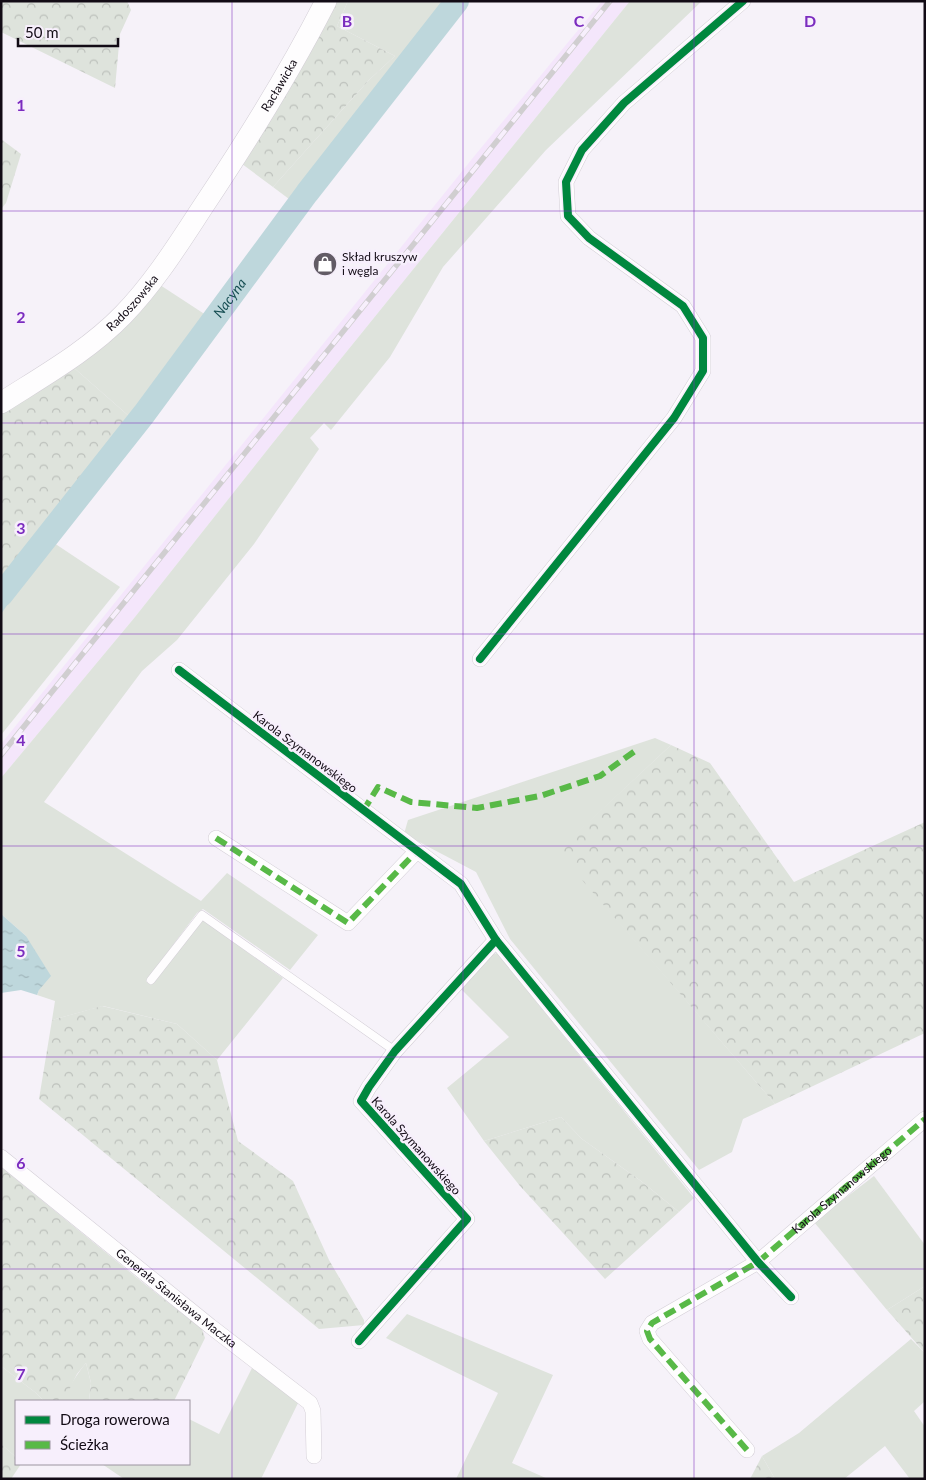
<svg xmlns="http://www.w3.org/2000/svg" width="926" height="1480" viewBox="0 0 926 1480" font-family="Lato,sans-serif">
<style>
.built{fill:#f4e6fb}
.grass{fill:#dee3dc}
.forest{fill:url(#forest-crowns)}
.water{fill:url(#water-ripples)}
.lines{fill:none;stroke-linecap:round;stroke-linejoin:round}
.river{stroke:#bed7dc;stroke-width:24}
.lane-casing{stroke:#d3ced6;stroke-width:9}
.street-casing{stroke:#d3ced6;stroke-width:16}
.secondary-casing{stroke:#d3ced6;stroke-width:22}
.lane{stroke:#fefdfe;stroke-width:8}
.street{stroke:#fefdfe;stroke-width:15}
.secondary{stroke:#fefdfe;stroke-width:21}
.rail-casing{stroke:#d0ced0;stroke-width:5.5}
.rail{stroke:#f7effc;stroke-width:4;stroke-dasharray:11;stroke-linecap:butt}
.quiet{stroke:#58b947;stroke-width:6;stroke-dasharray:12 6;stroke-linecap:butt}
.cycleway-casing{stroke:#f7effc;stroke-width:11}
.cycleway{stroke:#00873e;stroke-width:8}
.grid{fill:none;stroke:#7b2cbf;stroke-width:1;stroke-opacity:0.55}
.labels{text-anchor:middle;stroke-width:5;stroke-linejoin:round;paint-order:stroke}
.street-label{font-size:12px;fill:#120b15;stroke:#f7effc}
.poi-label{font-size:12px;fill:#120b15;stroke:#f7effc;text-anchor:start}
.water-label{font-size:14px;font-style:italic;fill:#164e53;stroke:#f7effc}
.grid-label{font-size:16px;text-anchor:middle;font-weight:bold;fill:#7b2cbf;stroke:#f7effc;stroke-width:5;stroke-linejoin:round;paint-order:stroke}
</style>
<defs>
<pattern id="forest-crowns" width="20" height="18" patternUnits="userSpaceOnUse" patternTransform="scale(1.25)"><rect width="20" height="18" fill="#dee3dc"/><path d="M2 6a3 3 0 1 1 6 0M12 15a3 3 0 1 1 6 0" fill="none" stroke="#bdc1bc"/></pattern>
<pattern id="water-ripples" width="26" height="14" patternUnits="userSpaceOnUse" patternTransform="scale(1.25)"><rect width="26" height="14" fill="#bed7dc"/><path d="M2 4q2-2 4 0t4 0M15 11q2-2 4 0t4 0" fill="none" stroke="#a2b7bc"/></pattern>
</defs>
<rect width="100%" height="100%" fill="#f6f2f9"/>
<polygon class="built" points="602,1 630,1 272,444 135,617 1,778 1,744 476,154"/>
<g class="grass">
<polygon points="348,1 447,1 408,49 293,202 273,187 369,80 395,56 337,26"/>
<polygon points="630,1 702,1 546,150 443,267 390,357 331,430 324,423 310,438 319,449 254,544 177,640 142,671 44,802 201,901 227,873 318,935 290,970 203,909 197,913 146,981 151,985 202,919 283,978 217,1060 177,1024 103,1006 52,1020 55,1001 37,995 39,990 26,936 1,914 1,778 135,617 272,444"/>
<polygon points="160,285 209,317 130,417 73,367"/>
<polygon points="54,543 120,587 1,735 1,610"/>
<polygon points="655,738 671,745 558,851 775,1104 743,1119 732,1152 699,1170 510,939 476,872 404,834 408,820"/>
<polygon points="497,953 694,1198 679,1212 641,1181 582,1139 561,1117 484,1141 447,1088 509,1037 459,987 487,957"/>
<polygon points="874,1176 925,1245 925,1286 887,1310 814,1222"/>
<polygon points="407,1314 553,1375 512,1463 548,1479 456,1479 498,1393 386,1338"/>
<polygon points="911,1339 925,1353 925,1401 914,1411 925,1427 925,1479 910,1479 885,1446 844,1479 775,1479 762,1456 799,1433"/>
<path d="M 86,1363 L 91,1383 L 89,1401 L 57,1401 C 70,1389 75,1376 86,1363 Z"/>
<polygon points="1,1366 36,1393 44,1401 16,1401 16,1457 1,1444"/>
<polygon points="253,1366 299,1401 261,1479 124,1479 102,1464 189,1464 189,1419 219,1434"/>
</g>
<g class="forest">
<polygon points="1,1 127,1 131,10 120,34 115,88 1,32"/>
<polygon points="330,1 348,1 337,26 395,56 369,80 273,187 238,161"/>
<polygon points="1,139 21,154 6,203 1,209"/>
<polygon points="73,367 130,417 48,524 1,578 1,411"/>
<polygon points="671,745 710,763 794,882 925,822 925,1033 775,1104 557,851"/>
<polygon points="102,1006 177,1024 217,1060 238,1141 293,1181 329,1260 364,1320 364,1325 319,1329 39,1099 52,1020"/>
<polygon points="561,1117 582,1139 641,1181 679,1212 605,1279 520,1186 484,1141"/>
<polygon points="1,1167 142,1282 202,1329 205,1338 174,1401 89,1401 91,1383 86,1363 77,1374 68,1392 57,1401 44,1401 36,1393 1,1366"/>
<polygon points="925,1286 925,1353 887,1310"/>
<polygon points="1,1444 16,1457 16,1464 21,1464 11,1479 1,1479"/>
<polygon points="762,1456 775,1479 750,1479"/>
</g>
<g class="water">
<polygon points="48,524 58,533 1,614 1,578"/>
<polygon points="1,914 26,936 51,976 39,990 37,995 21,990 1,993"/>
</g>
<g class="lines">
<path class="river" id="s1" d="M 1,595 L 144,414 L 307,193 L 457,1"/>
<g class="lane-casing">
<polyline id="lane" points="151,980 202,915 395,1051"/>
</g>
<g class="street-casing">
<g id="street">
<polyline points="480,659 674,418 703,371 703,338 683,306 589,238 568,216 566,182 582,150 624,103 743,1"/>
<polyline points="179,670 461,884 496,940 758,1262 791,1297"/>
<polyline points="216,838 348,923 416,852"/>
<path id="s2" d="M 1,1157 L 210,1326 L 310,1403 L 313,1411 L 314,1456"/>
<polyline points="359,1341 467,1219 361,1101 369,1087 395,1051 496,940"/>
<path id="s3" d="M 747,1450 L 650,1339 L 647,1331 L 652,1323 L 758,1262 L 925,1119"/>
</g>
</g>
<g class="secondary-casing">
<g id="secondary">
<path id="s4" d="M 1,403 C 43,376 88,351 123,315 C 155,282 179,243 204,205 C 248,139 290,72 326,1"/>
</g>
</g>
<use href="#lane" class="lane"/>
<use href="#street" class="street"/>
<use href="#secondary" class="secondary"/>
<g class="rail-casing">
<polyline id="rail" points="1,755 610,1"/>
</g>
<use href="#rail" class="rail"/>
<g class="quiet">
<polyline points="363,811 378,787 411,802 477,808 540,796 600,776 635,751"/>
<polyline points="216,838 348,923 416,852"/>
<polyline points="747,1450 650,1339 647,1331 652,1323 758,1262 925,1119"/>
</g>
<g class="cycleway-casing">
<g id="cycleway">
<polyline points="480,659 674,418 703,371 703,338 683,306 589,238 568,216 566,182 582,150 624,103 743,1"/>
<polyline points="179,670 461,884 496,940 758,1262 791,1297"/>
<polyline points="359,1341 467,1219 361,1101 369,1087 395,1051 496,940"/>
</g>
</g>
<use href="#cycleway" class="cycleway"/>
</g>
<path class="grid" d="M 232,1 L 232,1479M 463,1 L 463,1479M 694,1 L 694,1479M 1,211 L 925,211M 1,423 L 925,423M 1,634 L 925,634M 1,846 L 925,846M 1,1057 L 925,1057M 1,1269 L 925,1269"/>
<defs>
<g id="shop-disc" transform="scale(1.25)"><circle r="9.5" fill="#625c65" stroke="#f7effc"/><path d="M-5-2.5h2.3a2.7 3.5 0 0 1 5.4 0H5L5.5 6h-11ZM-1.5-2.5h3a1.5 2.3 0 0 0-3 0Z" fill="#fff"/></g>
</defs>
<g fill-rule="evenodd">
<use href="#shop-disc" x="325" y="264"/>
</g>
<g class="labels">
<g class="street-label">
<text dy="4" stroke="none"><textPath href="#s4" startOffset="429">Racławicka</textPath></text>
<text dy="4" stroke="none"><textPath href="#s4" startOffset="166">Radoszowska</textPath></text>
<text transform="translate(305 752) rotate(37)" y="4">Karola Szymanowskiego</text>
<text transform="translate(416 1146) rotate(48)" y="4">Karola Szymanowskiego</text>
<text dy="4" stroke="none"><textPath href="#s3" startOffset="398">Karola Szymanowskiego</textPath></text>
<text dy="4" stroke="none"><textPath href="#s2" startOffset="225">Generała Stanisława Maczka</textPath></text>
</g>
<g class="poi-label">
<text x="342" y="261">Skład kruszyw<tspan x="342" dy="14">i węgla</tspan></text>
</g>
<g class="water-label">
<text dy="5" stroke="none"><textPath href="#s1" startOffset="375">Nacyna</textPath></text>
</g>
</g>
<g class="grid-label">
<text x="347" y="27">B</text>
<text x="579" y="27">C</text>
<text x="810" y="27">D</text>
<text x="21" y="111">1</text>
<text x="21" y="323">2</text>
<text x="21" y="534">3</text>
<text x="21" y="746">4</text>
<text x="21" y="957">5</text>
<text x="21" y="1169">6</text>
<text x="21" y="1380">7</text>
</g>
<rect width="926" height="1480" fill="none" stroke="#120b15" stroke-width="5"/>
<rect x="15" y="1400" width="175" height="65" fill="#f7effc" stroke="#9b94a0"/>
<rect x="25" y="1416" width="25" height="8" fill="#00873e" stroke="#9b94a0"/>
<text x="60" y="1425" font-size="15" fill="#120b15">Droga rowerowa</text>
<rect x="25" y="1441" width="25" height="8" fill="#58b947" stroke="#9b94a0"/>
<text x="60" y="1450" font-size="15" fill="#120b15">Ścieżka</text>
<path d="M18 38v8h100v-8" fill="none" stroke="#120b15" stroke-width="2.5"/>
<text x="25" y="38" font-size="15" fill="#120b15" stroke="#f7effc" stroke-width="4" paint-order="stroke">50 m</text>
</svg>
